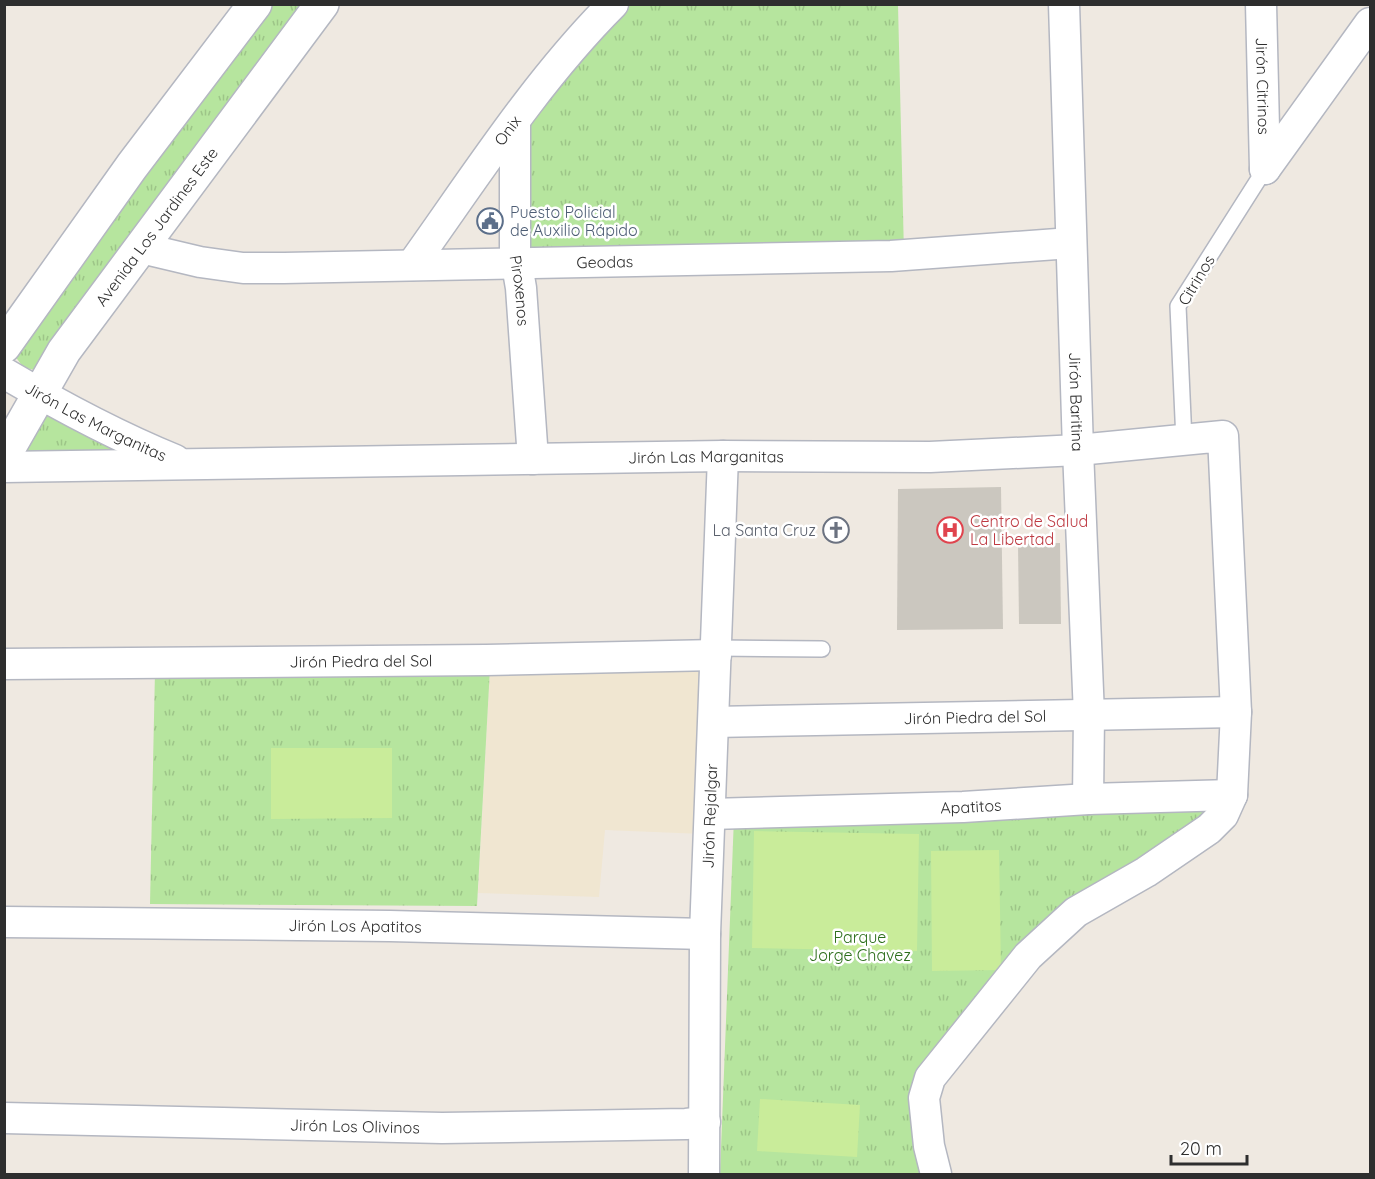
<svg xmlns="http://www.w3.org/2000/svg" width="1375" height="1179" viewBox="0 0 1375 1179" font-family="Quicksand,sans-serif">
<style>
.education{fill:#f0e6d1}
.grass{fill:url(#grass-tufts)}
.pitch{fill:#c9ec9a}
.building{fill:#cbc7bf}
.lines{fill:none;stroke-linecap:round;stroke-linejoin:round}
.lane-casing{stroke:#b4b7c1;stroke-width:18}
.street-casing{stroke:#b4b7c1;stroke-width:33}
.secondary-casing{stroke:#b4b7c1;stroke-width:36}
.lane{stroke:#fff;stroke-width:15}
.street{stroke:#fff;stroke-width:30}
.secondary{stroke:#fff;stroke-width:33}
.labels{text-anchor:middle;stroke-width:5;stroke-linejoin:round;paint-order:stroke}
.street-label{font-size:16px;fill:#2e2e2e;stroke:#fff}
.service-label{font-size:16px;fill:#4e5e75;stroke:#fff;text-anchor:start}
.health-label{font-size:16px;fill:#be3a42;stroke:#fff;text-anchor:start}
.worship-label{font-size:16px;fill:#5b616d;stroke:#fff;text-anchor:end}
.park-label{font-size:16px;fill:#2c6e1b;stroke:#fff}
</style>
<defs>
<pattern id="grass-tufts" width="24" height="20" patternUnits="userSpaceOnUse" patternTransform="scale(1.5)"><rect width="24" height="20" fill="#b6e59e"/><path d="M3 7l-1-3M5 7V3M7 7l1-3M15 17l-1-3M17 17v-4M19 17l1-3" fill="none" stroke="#9dc588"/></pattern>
</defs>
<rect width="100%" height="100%" fill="#efe9e1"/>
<polygon class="education" points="704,666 703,834 605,830 599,897 478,893 490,668"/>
<g class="grass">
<polygon points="269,5 309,5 41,372 23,367 12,352"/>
<polygon points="614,5 898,5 904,254 516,261 516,121"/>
<polygon points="44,405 142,457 19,455"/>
<polygon points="490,668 477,906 150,904 155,671"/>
<polygon points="1211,807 1208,819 1073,909 922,1074 924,1174 720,1174 734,817"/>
</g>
<g class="pitch">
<polygon points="271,748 392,748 392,818 271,819"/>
<polygon points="754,831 919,834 917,951 752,948"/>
<polygon points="999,850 1001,970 932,971 931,851"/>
<polygon points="760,1099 860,1105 857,1157 757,1151"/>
</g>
<g class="building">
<polygon points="1001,487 1003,629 897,630 898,489"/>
<polygon points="1060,543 1061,624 1019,624 1018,544"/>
</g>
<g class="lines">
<g class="lane-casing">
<g id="lane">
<polyline points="1184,441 1178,306 1265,169"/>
<polyline points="716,648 822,649"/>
</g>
</g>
<g class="street-casing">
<g id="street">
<path id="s1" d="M 1064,4 L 1078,450 L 1089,715 L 1088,799"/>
<path id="s2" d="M 1261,4 L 1265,169"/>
<path id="s3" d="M 515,121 L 515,253 L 521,288 L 533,459"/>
<polyline points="1265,169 1370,23"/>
<path id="s4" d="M 141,248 L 200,262 L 243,268 L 284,268 L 891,256 L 1071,243"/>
<path id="s5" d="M 412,265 C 475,177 536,81 613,4"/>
<path id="s6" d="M 4,373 C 60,406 116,436 175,460"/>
<path id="s7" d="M 4,467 L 723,456 L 930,457 L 1078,450 L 1223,436 L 1236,712 L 1232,795 L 1223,815 L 1209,829 L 1146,872 L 1076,912 L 1028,956 L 930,1078 L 924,1098 L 929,1146 L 936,1174"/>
<path id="s8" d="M 4,664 L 486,660 L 716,655"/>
<path id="s9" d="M 714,722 L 1236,712"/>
<path id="s10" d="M 710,814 L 963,807 L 1088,799 L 1232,795"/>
<path id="s11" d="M 4,922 L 390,926 L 705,934"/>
<path id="s12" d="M 4,1118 L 442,1128 L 686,1124 L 705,1122"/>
<path id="s13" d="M 704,1174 L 705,934 L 723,456"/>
</g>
</g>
<g class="secondary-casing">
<g id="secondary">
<polyline points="4,346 132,166 255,4"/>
<path id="s14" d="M 4,456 L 64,351 L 322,4"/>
</g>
</g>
<use href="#lane" class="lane"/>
<use href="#street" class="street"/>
<use href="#secondary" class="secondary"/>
</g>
<defs>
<g id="civic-ring" transform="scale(1.35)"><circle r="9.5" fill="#fff" stroke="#5c6f8a" stroke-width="1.5"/><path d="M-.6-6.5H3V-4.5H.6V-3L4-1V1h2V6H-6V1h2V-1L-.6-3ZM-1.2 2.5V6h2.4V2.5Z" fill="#5c6f8a"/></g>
<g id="church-ring" transform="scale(1.35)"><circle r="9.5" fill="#fff" stroke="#6b7280" stroke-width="1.5"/><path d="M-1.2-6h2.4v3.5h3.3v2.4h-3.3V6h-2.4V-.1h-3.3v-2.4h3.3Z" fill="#6b7280"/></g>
<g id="hospital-ring" transform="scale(1.35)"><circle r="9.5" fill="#fff" stroke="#e0444e" stroke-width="1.5"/><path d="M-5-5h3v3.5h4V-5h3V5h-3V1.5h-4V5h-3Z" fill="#e0444e"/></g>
</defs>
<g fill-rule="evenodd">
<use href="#civic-ring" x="490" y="221"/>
<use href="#church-ring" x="836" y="530"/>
<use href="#hospital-ring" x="950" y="530"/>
</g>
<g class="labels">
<g class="street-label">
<text dy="6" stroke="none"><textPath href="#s2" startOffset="82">Jirón Citrinos</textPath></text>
<text dy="6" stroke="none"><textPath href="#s5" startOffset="165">Onix</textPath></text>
<text dy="6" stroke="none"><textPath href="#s14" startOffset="276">Avenida Los Jardines Este</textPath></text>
<text dy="6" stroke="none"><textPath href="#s4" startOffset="466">Geodas</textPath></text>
<text transform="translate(1196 280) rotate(-59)" y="6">Citrinos</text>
<text dy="6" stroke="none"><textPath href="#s3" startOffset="170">Piroxenos</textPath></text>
<text dy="6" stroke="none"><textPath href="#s1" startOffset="398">Jirón Baritina</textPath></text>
<text dy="6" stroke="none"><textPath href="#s6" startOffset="104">Jirón Las Marganitas</textPath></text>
<text dy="6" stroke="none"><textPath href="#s7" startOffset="702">Jirón Las Marganitas</textPath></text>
<text dy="6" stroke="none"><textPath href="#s8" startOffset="357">Jirón Piedra del Sol</textPath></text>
<text dy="6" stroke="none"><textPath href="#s9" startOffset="261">Jirón Piedra del Sol</textPath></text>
<text dy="6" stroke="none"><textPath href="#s10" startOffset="261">Apatitos</textPath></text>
<text dy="6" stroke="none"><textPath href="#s13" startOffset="358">Jirón Rejalgar</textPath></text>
<text dy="6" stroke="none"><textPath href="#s11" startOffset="351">Jirón Los Apatitos</textPath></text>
<text dy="6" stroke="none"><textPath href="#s12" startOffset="351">Jirón Los Olivinos</textPath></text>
</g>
<g class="service-label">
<text x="510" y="218">Puesto Policial<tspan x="510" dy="18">de Auxilio Rápido</tspan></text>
</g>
<g class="health-label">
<text x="970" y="527">Centro de Salud<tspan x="970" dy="18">La Libertad</tspan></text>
</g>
<g class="worship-label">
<text x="816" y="536">La Santa Cruz</text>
</g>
<g class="park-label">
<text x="860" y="943">Parque<tspan x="860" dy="18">Jorge Chavez</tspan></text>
</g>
</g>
<rect width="1375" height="1179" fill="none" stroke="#2e2e2e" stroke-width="12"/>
<path d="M1171 1155v9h76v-9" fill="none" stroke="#2e2e2e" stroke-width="3"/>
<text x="1180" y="1155" font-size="18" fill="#2e2e2e" stroke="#ffffff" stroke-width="4.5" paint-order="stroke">20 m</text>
</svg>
